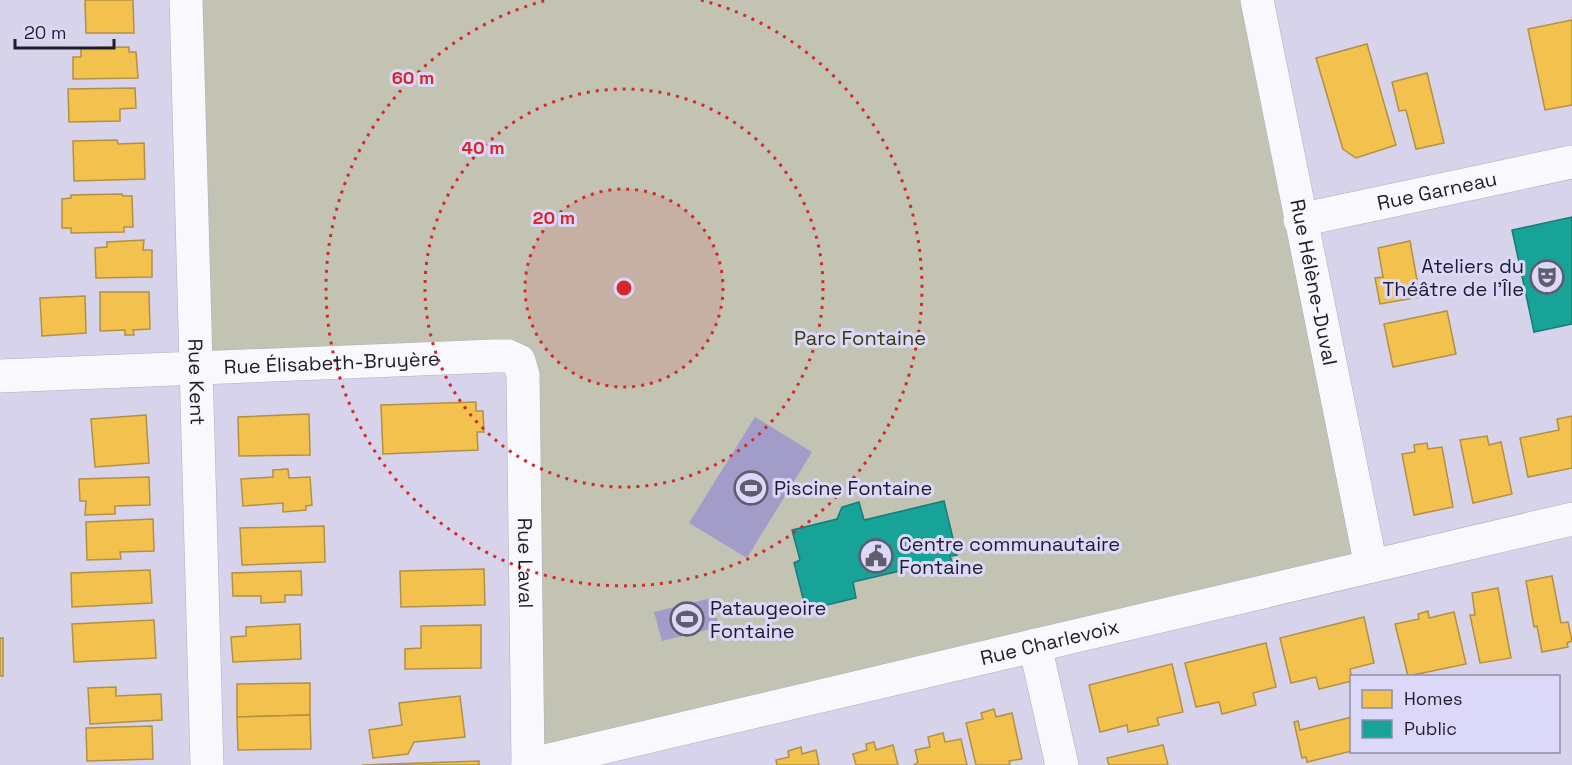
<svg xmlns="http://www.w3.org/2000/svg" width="1572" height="765" viewBox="0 0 1572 765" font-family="'Space Grotesk',sans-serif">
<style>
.green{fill:#c3c3b4}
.water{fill:#a29cc9}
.homes{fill:#f2c14e;stroke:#b39044;stroke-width:1.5}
.public{fill:#17a398;stroke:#197b78;stroke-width:1.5}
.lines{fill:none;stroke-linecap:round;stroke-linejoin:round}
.minor-casing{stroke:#b0aec0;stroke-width:34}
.minor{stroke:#f9f8fc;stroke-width:33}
.ring{fill:none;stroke:#d62828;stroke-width:3;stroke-dasharray:3 6}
.labels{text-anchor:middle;stroke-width:6;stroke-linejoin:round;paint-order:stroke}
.street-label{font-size:20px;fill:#1f1d2c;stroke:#dcd8fa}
.poi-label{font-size:20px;fill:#1f1d2c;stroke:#dcd8fa;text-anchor:start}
.park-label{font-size:20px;fill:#3a3a09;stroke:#dcd8fa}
.centre{fill:#d62828;stroke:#dcd8fa;stroke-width:3}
.ring-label{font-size:18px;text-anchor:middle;font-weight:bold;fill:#d62828;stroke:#dcd8fa;stroke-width:6;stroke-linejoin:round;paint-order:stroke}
</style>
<rect width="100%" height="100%" fill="#d6d3ea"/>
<polygon class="green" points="186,0 1257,0 1371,566 528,765 519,361 196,369"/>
<g class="water">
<polygon points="755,417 812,452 747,558 689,523"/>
<polygon points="711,598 719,627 662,641 654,612"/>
</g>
<g class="homes">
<polygon points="85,0 133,0 134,33 86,33"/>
<polygon points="1572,20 1572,105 1545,110 1528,29"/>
<polygon points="1367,44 1396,145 1356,158 1343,149 1316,58"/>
<polygon points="129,47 129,52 136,52 138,78 73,79 73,57 81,57 81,48"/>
<polygon points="1427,73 1444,143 1416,149 1406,110 1399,111 1392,82"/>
<polygon points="135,88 136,108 120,109 120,121 69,122 68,89"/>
<polygon points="117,140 118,144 144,143 145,179 74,181 73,141"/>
<polygon points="122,194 123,196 132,196 133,227 124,227 124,232 71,233 71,228 62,228 62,199 71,198 71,195"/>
<polygon points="144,240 143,250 152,250 152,277 96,278 95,248 107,247 107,242"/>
<polygon points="1410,241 1420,297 1380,304 1375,278 1383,277 1378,248"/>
<polygon points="100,292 149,292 150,329 133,330 134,335 125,335 125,330 100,331"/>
<polygon points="85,296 86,333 42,336 40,298"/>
<polygon points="1447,311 1456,354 1393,367 1384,324"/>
<polygon points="476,402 476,411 483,411 484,432 477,432 478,450 383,454 381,405"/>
<polygon points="309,414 310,455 239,456 238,417"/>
<polygon points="146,415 149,463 95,467 91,419"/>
<polygon points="1572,416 1572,468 1528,477 1520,438 1559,430 1557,419"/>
<polygon points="1487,436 1489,445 1501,442 1512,494 1473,503 1460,440"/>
<polygon points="1427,443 1428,449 1442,447 1453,507 1414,515 1402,454 1415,452 1414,445"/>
<polygon points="288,469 289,478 310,477 312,505 306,506 306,510 283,512 283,503 243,506 241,479 273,477 273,470"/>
<polygon points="149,477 150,505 115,506 115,514 85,515 86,501 80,501 79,479"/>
<polygon points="153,519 154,551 120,552 121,559 87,560 86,522"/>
<polygon points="324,526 325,562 242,565 240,528"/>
<polygon points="484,569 485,605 401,607 400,571"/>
<polygon points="150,570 152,603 72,607 71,573"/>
<polygon points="301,571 302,595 285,595 285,602 261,603 261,596 233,596 232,573"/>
<polygon points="1552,576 1561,623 1568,622 1572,641 1567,643 1568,647 1542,652 1537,626 1534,627 1526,581"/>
<polygon points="1498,588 1511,658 1480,663 1470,615 1475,615 1472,593"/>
<polygon points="1428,611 1429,618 1454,612 1466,664 1408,676 1395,624 1419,619 1418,614"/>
<polygon points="1364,617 1374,663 1350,669 1352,681 1319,689 1316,677 1291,683 1280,638"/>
<polygon points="154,620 156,658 74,662 72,624"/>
<polygon points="300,624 301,659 233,662 231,637 246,636 246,627"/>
<polygon points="481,625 481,668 405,669 405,649 421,648 421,626"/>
<rect x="0" y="638" width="3" height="38"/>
<polygon points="1266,643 1276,687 1253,693 1256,705 1222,714 1219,702 1196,707 1185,663"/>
<polygon points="1172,664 1183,712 1157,718 1159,725 1128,732 1127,725 1100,732 1089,685"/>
<polygon points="310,683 310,715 237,717 237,684"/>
<polygon points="116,687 116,696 161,694 162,720 90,724 88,688"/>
<polygon points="460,696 465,737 414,742 408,754 373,758 369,730 402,725 399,703"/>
<polygon points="994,709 996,717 1012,713 1022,759 1009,761 1010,765 976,765 966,723 983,719 981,713"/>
<polygon points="310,715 311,749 238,750 237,717"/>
<polygon points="1352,717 1352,751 1307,762 1306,757 1302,758 1294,722 1298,721 1300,730"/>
<polygon points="152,726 153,759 87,761 86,728"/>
<polygon points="943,733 945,742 961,739 967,765 914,765 918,762 915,750 930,747 928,737"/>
<polygon points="874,742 876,750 893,745 898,765 856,765 853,754 867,750 866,744"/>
<polygon points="1163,745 1168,765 1109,765 1107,758"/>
<polygon points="801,747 802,754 816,750 819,765 777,765 776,760 789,757 788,751"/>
<polygon points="479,761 479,765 362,765"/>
</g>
<g class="public">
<polygon points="1572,217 1572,324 1534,332 1512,230"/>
<polygon points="944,501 957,555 950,556 953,565 919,574 917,567 853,582 856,598 806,610 794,563 800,560 792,530 837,519 842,507 859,502 864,520"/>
</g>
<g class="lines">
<g class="minor-casing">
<g id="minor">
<path id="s1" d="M 186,0 L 207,765"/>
<path id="s2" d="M 1257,0 L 1371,566"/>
<path id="s3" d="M 1300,220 L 1572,162"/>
<path id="s4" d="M 0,376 L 494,356 L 508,356 L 519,361 L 523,375 L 528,765"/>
<polyline points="1035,645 1062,765"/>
<path id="s5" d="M 528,765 L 1572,519"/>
</g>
</g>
<use href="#minor" class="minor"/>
</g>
<circle cx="624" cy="288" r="99" fill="#d62828" fill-opacity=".12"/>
<g class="ring">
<circle cx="624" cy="288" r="99"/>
<circle cx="624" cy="288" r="199"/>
<path d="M701 0A298 298 0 1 1 547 0"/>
</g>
<defs>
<g id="theatre-ring" transform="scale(1.725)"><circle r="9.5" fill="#dcd8fa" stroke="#5f5d6e" stroke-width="1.5"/><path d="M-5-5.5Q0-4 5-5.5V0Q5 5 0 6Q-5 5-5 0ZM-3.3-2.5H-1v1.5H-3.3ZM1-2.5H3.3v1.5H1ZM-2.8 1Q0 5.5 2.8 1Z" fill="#5f5d6e"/></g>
<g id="stadium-ring" transform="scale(1.725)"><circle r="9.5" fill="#dcd8fa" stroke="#5f5d6e" stroke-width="1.5"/><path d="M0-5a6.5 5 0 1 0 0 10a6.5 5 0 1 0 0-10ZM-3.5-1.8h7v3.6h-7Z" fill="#5f5d6e"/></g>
<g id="civic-ring" transform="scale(1.725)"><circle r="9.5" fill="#dcd8fa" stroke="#5f5d6e" stroke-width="1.5"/><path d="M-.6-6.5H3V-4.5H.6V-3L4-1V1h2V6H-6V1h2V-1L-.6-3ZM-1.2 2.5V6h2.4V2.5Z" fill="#5f5d6e"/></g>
</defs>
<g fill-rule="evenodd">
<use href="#theatre-ring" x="1547" y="277"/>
<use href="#stadium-ring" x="751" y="488"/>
<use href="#civic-ring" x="876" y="556"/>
<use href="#stadium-ring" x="687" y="619"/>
</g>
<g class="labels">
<g class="street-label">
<text dy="7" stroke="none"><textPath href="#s3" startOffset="140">Rue Garneau</textPath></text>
<text dy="7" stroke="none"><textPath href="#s2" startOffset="288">Rue Hélène-Duval</textPath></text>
<text dy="7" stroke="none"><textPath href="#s4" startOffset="332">Rue Élisabeth-Bruyère</textPath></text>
<text dy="7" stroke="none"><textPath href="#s1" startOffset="382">Rue Kent</textPath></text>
<text dy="7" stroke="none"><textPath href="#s4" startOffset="723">Rue Laval</textPath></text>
<text dy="7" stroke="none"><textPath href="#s5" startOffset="536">Rue Charlevoix</textPath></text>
</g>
<g class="poi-label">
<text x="1524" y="273" text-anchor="end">Ateliers du<tspan x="1524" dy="23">Théâtre de l'Île</tspan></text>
<text x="774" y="495">Piscine Fontaine</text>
<text x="899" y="551">Centre communautaire<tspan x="899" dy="23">Fontaine</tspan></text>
<text x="710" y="615">Pataugeoire<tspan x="710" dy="23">Fontaine</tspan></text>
</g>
<g class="park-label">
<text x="860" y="345">Parc Fontaine</text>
</g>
</g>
<circle cx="624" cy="288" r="9" class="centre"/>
<g class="ring-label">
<text x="413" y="84">60 m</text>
<text x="483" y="154">40 m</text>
<text x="554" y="224">20 m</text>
</g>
<rect x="1350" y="675" width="210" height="78" fill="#dcd8fa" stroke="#908da8" stroke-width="1.5"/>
<rect x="1362" y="690" width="30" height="18" fill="#f2c14e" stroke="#908da8" stroke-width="1.5"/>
<text x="1404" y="705" font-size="18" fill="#1f1d2c">Homes</text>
<rect x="1362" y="720" width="30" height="18" fill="#17a398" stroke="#908da8" stroke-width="1.5"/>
<text x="1404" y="735" font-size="18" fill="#1f1d2c">Public</text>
<path d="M15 39v9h99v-9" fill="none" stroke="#1f1d2c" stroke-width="3"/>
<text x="24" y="39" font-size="18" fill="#1f1d2c" stroke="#dcd8fa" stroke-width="4.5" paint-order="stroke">20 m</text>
</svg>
